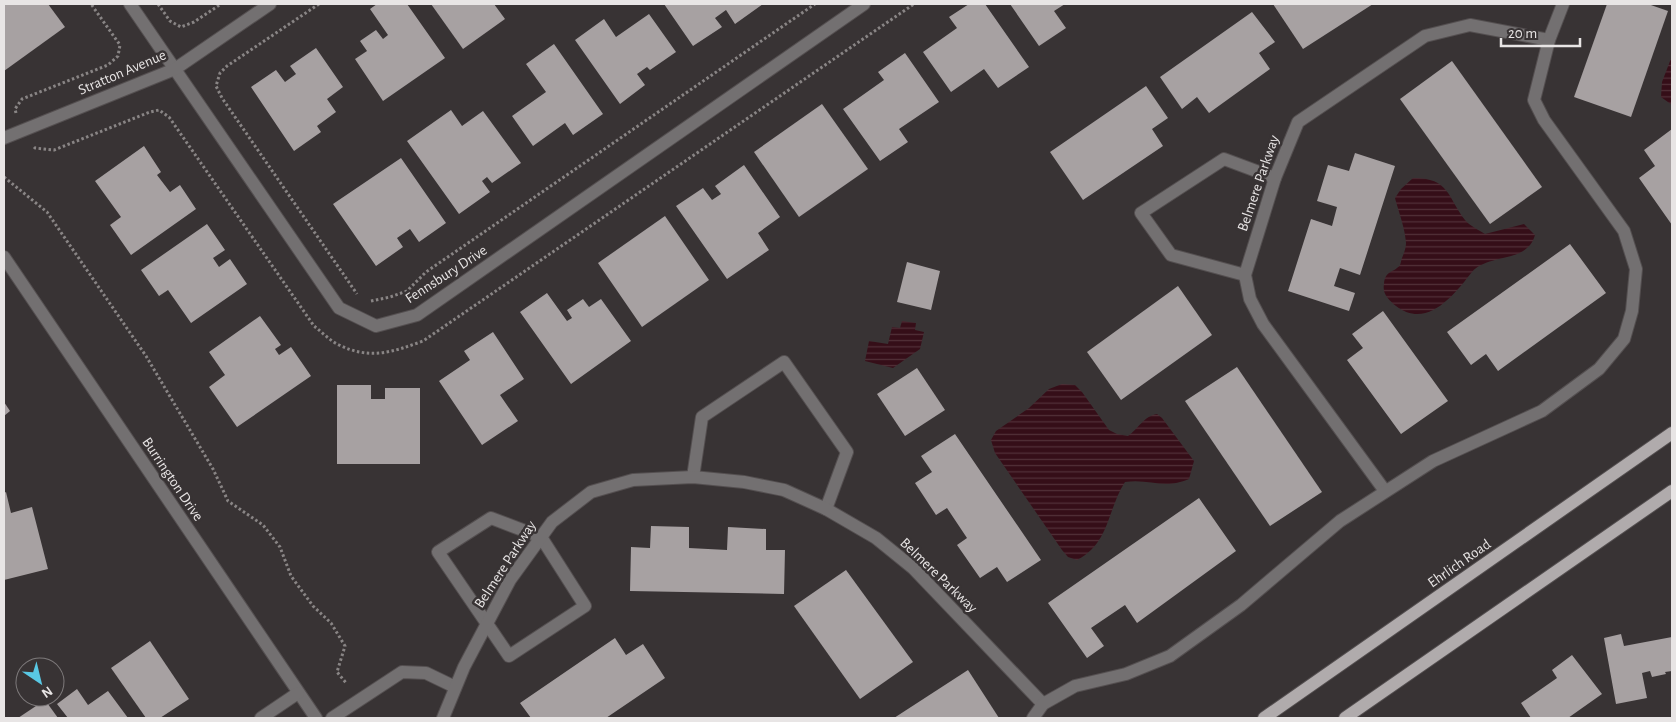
<svg xmlns="http://www.w3.org/2000/svg" width="1676" height="722" viewBox="0 0 1676 722" font-family="'Alegreya Sans',sans-serif">
<style>
.water{fill:url(#water-rules)}
.building{fill:#a7a1a2}
.lines{fill:none;stroke-linecap:round;stroke-linejoin:round}
.minor-casing{stroke:#544f50;stroke-width:14}
.major-casing{stroke:#544f50;stroke-width:14}
.path{stroke:#898585;stroke-width:3;stroke-dasharray:2.5 2.5;stroke-linecap:butt}
.minor{stroke:#737071;stroke-width:12}
.major{stroke:#b0abac;stroke-width:12}
.labels{text-anchor:middle;stroke-width:5;stroke-linejoin:round;paint-order:stroke}
.street-label{font-size:15px;fill:#e8e5e5;stroke:#383334}
</style>
<defs>
<pattern id="water-rules" width="6" height="5" patternUnits="userSpaceOnUse" patternTransform="scale(1.25)"><rect width="6" height="5" fill="#350e18"/><path d="M0 2.5h6" fill="none" stroke="#523139"/></pattern>
</defs>
<rect width="100%" height="100%" fill="#383334"/>
<g class="water">
<polygon points="1672,56 1672,105 1661,97 1662,82"/>
<path d="M 1413,178 C 1450,178 1447,197 1465,220 C 1470,226 1479,230 1485,234 L 1524,224 L 1535,235 C 1527,264 1488,253 1472,272 C 1454,295 1427,330 1396,306 C 1389,300 1382,294 1384,284 C 1385,270 1394,273 1400,265 C 1401,263 1401,260 1402,258 C 1404,253 1406,248 1406,243 C 1405,228 1399,213 1395,198 L 1401,189 Z"/>
<polygon points="902,321 916,323 915,330 924,332 920,349 893,368 865,361 869,341 888,344 892,327 900,328"/>
<path d="M 1062,384 L 1075,385 L 1082,392 L 1109,430 L 1117,434 L 1128,436 C 1138,429 1144,416 1157,414 L 1162,418 L 1194,461 L 1189,479 C 1164,490 1149,478 1125,482 C 1107,510 1110,543 1077,560 L 1068,557 L 1062,550 L 995,453 L 991,440 L 996,431 L 1029,408 L 1049,389 Z"/>
</g>
<g class="building">
<polygon points="4,4 48,4 65,27 4,71"/>
<polygon points="377,4 407,4 445,58 383,101 355,59 367,51 360,41 376,30 383,39 388,35 370,9"/>
<polygon points="431,4 494,4 505,19 463,49"/>
<polygon points="664,4 763,4 735,24 726,10 715,18 722,27 693,46"/>
<polygon points="969,4 985,4 1029,67 998,88 984,69 951,92 923,52 957,28 949,17"/>
<polygon points="1010,4 1065,4 1054,11 1066,28 1039,46"/>
<polygon points="1273,4 1373,4 1303,49"/>
<polygon points="1607,4 1648,4 1668,11 1631,117 1574,97"/>
<polygon points="1252,12 1275,42 1259,53 1270,69 1209,113 1197,97 1182,109 1160,77"/>
<polygon points="649,14 676,52 650,70 647,67 637,74 645,85 620,104 575,40 604,19 616,37"/>
<polygon points="554,44 603,114 573,135 565,123 533,146 512,116 546,92 526,64"/>
<polygon points="316,48 343,87 327,99 336,112 317,126 321,132 294,151 251,87 276,70 285,82 296,74 290,66"/>
<polygon points="905,53 939,102 899,129 908,142 880,161 843,109 884,80 878,72"/>
<polygon points="1452,61 1542,187 1490,224 1400,99"/>
<polygon points="1146,86 1168,118 1152,129 1163,146 1083,200 1050,152"/>
<polygon points="822,104 868,169 799,217 754,152"/>
<polygon points="451,110 462,126 483,111 521,163 492,183 487,177 482,181 490,192 459,214 407,141"/>
<polygon points="1672,129 1672,225 1639,178 1655,166 1644,150"/>
<polygon points="144,146 161,172 157,175 170,192 180,185 196,209 131,255 110,225 121,217 95,181"/>
<polygon points="1355,153 1395,166 1360,275 1340,268 1334,286 1355,293 1349,311 1288,291 1311,219 1332,226 1337,207 1317,201 1328,165 1349,171"/>
<polygon points="401,158 446,223 419,242 410,229 397,238 403,247 376,266 333,204"/>
<polygon points="744,165 780,217 758,233 769,250 727,279 676,206 703,188 712,200 721,194 715,186"/>
<polygon points="665,216 709,280 642,327 598,263"/>
<polygon points="207,224 225,250 213,258 219,267 230,259 247,284 191,323 168,290 159,296 141,270"/>
<polygon points="1570,244 1606,293 1498,371 1486,354 1471,365 1447,332"/>
<polygon points="907,262 940,271 931,310 897,302"/>
<polygon points="1178,286 1212,335 1121,400 1087,352"/>
<polygon points="547,293 567,321 572,318 567,310 583,299 589,307 601,299 631,341 571,384 520,312"/>
<polygon points="1383,311 1448,401 1401,434 1347,360 1363,348 1352,334"/>
<polygon points="260,316 281,345 275,349 279,355 291,347 311,376 237,427 209,387 225,375 209,352"/>
<polygon points="493,332 524,379 500,395 518,421 482,445 439,381 470,360 464,351"/>
<polygon points="1237,367 1322,492 1270,526 1185,401"/>
<polygon points="917,368 945,410 905,436 877,394"/>
<polygon points="337,385 371,385 371,399 385,399 385,388 420,388 420,464 337,464"/>
<polygon points="4,402 10,411 4,416"/>
<polygon points="955,434 1041,560 1007,582 997,567 980,578 957,545 967,538 947,508 936,515 915,483 932,472 921,456"/>
<polygon points="6,492 11,513 32,507 48,569 4,580 4,493"/>
<polygon points="1199,498 1236,551 1137,623 1125,605 1091,628 1104,646 1087,658 1048,603"/>
<polygon points="651,526 689,527 689,548 727,550 728,527 766,529 766,550 785,550 784,594 630,591 631,547 650,548"/>
<polygon points="846,570 913,662 860,699 794,606"/>
<polygon points="1621,634 1624,646 1672,637 1672,671 1665,672 1666,674 1652,677 1650,671 1642,673 1647,698 1616,704 1604,638"/>
<polygon points="615,638 626,655 643,644 665,678 606,718 531,718 520,703"/>
<polygon points="150,641 189,699 160,718 146,718 111,668"/>
<polygon points="1572,655 1602,694 1568,718 1556,718 1555,717 1553,718 1531,718 1521,703 1557,678 1552,670"/>
<polygon points="968,670 999,718 894,718"/>
<polygon points="77,689 88,705 108,691 128,718 68,718 57,704"/>
<polygon points="45,700 58,718 18,718"/>
</g>
<g class="lines">
<g class="minor-casing">
<g id="minor">
<polyline points="130,4 339,308 376,326 417,315 864,4"/>
<polyline points="4,138 175,69 270,4"/>
<polyline points="4,257 316,718"/>
<polyline points="1245,275 1171,255 1141,213 1224,159 1275,178"/>
<polyline points="693,477 702,417 784,362 847,452 826,509"/>
<polyline points="1385,491 1263,324 1250,299 1245,275 1275,178 1298,122 1425,36 1470,25 1549,40"/>
<polygon points="491,518 541,537 585,606 509,656 438,552"/>
<polyline points="261,718 298,693"/>
<polyline points="332,718 402,672 426,673 455,687"/>
<polyline points="443,718 464,667 510,580 552,522 591,492 633,480 693,477 744,482 784,490 826,509 876,538 913,568 1043,704"/>
<polyline points="1033,718 1043,704 1075,686 1126,674 1170,656 1241,605 1340,521 1433,461 1542,411 1599,369 1624,339 1632,311 1636,269 1624,231 1544,120 1534,100 1549,40 1563,4"/>
</g>
</g>
<g class="major-casing">
<g id="major">
<polyline points="1264,718 1672,433"/>
<polyline points="1345,718 1672,491"/>
</g>
</g>
<g class="path">
<polyline points="158,4 170,21 181,27 194,22 221,4"/>
<polyline points="319,4 227,66 220,73 216,86 222,98 357,294"/>
<polyline points="16,113 15,109 22,99 108,65 118,56 120,45 91,4"/>
<path d="M 34,147 L 35,148 L 54,150 L 150,112 L 159,110 L 169,117 L 314,326 C 322,332 330,341 339,345 C 370,360 393,352 423,341 L 914,4"/>
<polyline points="4,177 47,212 146,356 213,469 228,501 263,525 280,547 291,576 313,606 331,623 345,646 337,672 347,684"/>
<polyline points="371,301 390,297 407,291 426,272 815,4"/>
</g>
<use href="#minor" class="minor"/>
<use href="#major" class="major"/>
</g>
<g class="labels">
<g class="street-label">
<text transform="translate(122 72) rotate(-23)" y="5">Stratton Avenue</text>
<text transform="translate(1258 183) rotate(-71)" y="5">Belmere Parkway</text>
<text transform="translate(446 274) rotate(-33)" y="5">Fennsbury Drive</text>
<text transform="translate(173 479) rotate(56)" y="5">Burrington Drive</text>
<text transform="translate(1459 563) rotate(-35)" y="5">Ehrlich Road</text>
<text transform="translate(505 564) rotate(-57)" y="5">Belmere Parkway</text>
<text transform="translate(939 575) rotate(44)" y="5">Belmere Parkway</text>
</g>
</g>
<rect width="1676" height="722" fill="none" stroke="#e8e5e5" stroke-width="10"/>
<g transform="translate(40 682) rotate(145)"><circle r="24" fill="#383334" stroke="#7e7a7b"/>
<path d="M0-4L9 19L0 12L-9 19Z" fill="#59c8e4"/>
<text y="-8" font-size="14" font-weight="bold" text-anchor="middle" fill="#e8e5e5">N</text>
</g>
<path d="M1501 38v8h79v-8" fill="none" stroke="#e8e5e5" stroke-width="2.5"/>
<text x="1508" y="38" font-size="15" fill="#e8e5e5" stroke="#383334" stroke-width="4" paint-order="stroke">20 m</text>
</svg>
